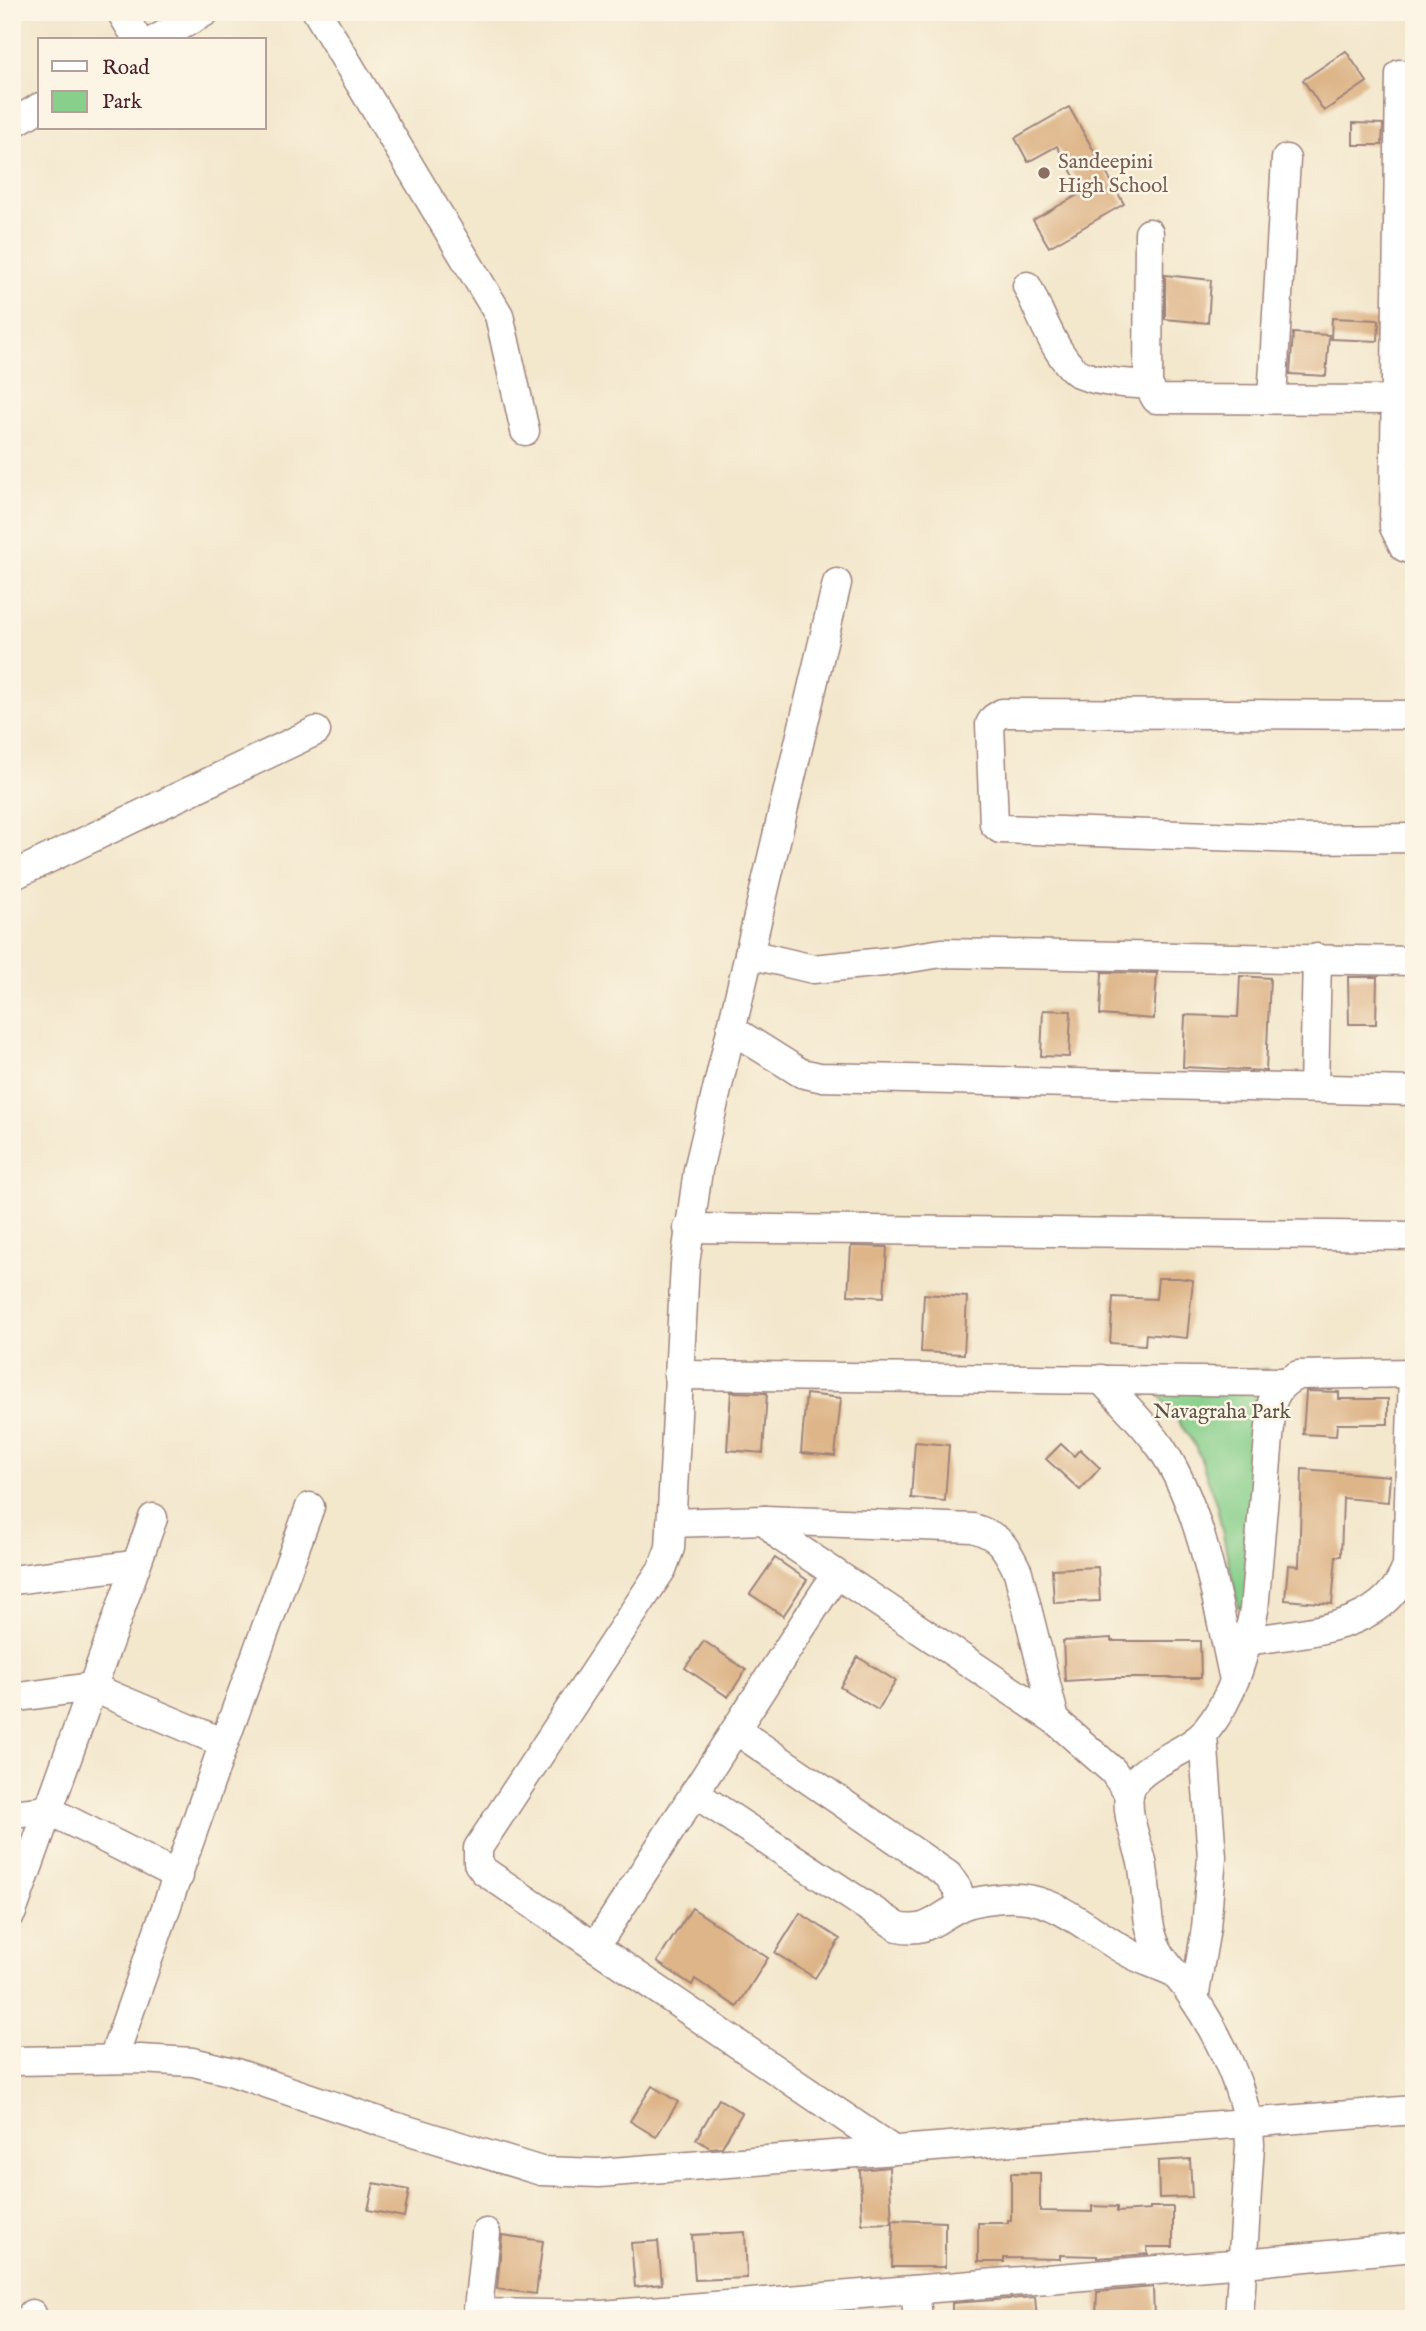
<svg xmlns="http://www.w3.org/2000/svg" width="1426" height="2331" viewBox="0 0 1426 2331" font-family="'IM FELL English',serif">
<style>
.green{fill:#87cf8b;stroke:#68775b;stroke-width:2}
.building{fill:#deb589}
.lines{fill:none;stroke-linecap:round;stroke-linejoin:round}
.minor-casing{stroke:#9e837c;stroke-width:31}
.minor{stroke:#fff;stroke-width:28}
.education-dot{fill:#8d6e63;stroke:#fcf5e5;stroke-width:2.5}
.labels{text-anchor:middle;stroke-width:5;stroke-linejoin:round;paint-order:stroke}
.education-label{font-size:21px;fill:#785e54;stroke:#fcf5e5;text-anchor:start}
.park-label{font-size:21px;fill:#5c5448;stroke:#fcf5e5}
</style>
<rect width="100%" height="100%" fill="#fcf5e5"/>
<filter id="ink" filterUnits="userSpaceOnUse"><feTurbulence type="fractalNoise" baseFrequency=".0143" numOctaves="2"/><feDisplacementMap in="SourceGraphic" scale="14" xChannelSelector="R" yChannelSelector="G"/><feConvolveMatrix kernelMatrix="1 2 1 2 8 2 1 2 1" color-interpolation-filters="sRGB"/></filter>
<filter id="wash" filterUnits="userSpaceOnUse"><feTurbulence type="fractalNoise" baseFrequency=".00686" numOctaves="4" result="noise"/><feDisplacementMap in="SourceGraphic" scale="28" xChannelSelector="R" yChannelSelector="G"/><feGaussianBlur stdDeviation="1.57" result="paint"/><feColorMatrix in="noise" values="0 0 0 0 0 0 0 0 0 0 0 0 0 0 0 0 0 1.4 0 .05"/><feComposite in="paint" operator="in"/></filter>
<g filter="url(#wash)">
<rect width="100%" height="100%" fill="#f3e7cc"/>
<polygon class="green" points="1267,1369 1254,1610 1238,1607 1217,1506 1197,1448 1142,1371"/>
<g id="blocks">
<g class="building">
<polygon points="1346,51 1367,82 1324,111 1303,80"/>
<polygon points="1069,107 1124,204 1049,247 1033,220 1083,192 1057,146 1028,162 1015,138"/>
<polygon points="1353,123 1383,124 1382,145 1353,145"/>
<polygon points="1165,275 1211,280 1208,323 1165,319"/>
<polygon points="1332,318 1379,320 1378,341 1331,339"/>
<polygon points="1293,333 1329,335 1326,376 1290,374"/>
<polygon points="1102,972 1157,973 1154,1019 1100,1015"/>
<polygon points="1240,976 1270,978 1266,1071 1183,1067 1185,1015 1238,1017"/>
<polygon points="1348,977 1377,977 1376,1024 1349,1024"/>
<polygon points="1043,1010 1071,1011 1069,1057 1041,1056"/>
<polygon points="851,1246 887,1247 884,1297 848,1295"/>
<polygon points="1158,1278 1179,1278 1193,1280 1187,1338 1146,1334 1145,1345 1110,1343 1113,1297 1156,1299"/>
<polygon points="924,1294 967,1297 964,1354 921,1352"/>
<polygon points="1306,1391 1339,1392 1339,1399 1388,1399 1388,1424 1337,1424 1336,1436 1303,1434"/>
<polygon points="731,1392 767,1393 763,1453 727,1450"/>
<polygon points="806,1394 841,1398 835,1456 801,1453"/>
<polygon points="915,1442 949,1445 945,1501 911,1498"/>
<polygon points="1061,1444 1074,1456 1080,1449 1100,1468 1080,1490 1046,1459"/>
<polygon points="1302,1469 1390,1476 1388,1502 1343,1498 1341,1556 1336,1556 1332,1604 1285,1600 1288,1565 1299,1566"/>
<polygon points="775,1558 807,1580 783,1616 750,1594"/>
<polygon points="1098,1567 1100,1601 1054,1603 1052,1569"/>
<polygon points="1111,1638 1111,1641 1200,1641 1201,1678 1112,1678 1065,1681 1063,1641"/>
<polygon points="704,1641 746,1670 728,1697 685,1668"/>
<polygon points="858,1657 896,1681 878,1710 840,1687"/>
<polygon points="692,1908 768,1958 737,2007 695,1979 692,1985 657,1962"/>
<polygon points="800,1913 840,1939 815,1978 775,1953"/>
<polygon points="652,2086 678,2102 656,2137 630,2121"/>
<polygon points="719,2099 742,2113 722,2147 710,2148 696,2139"/>
<polygon points="1190,2159 1192,2197 1159,2198 1158,2161"/>
<polygon points="889,2167 892,2223 862,2224 860,2170"/>
<polygon points="1011,2173 1040,2173 1040,2211 1092,2212 1092,2206 1117,2207 1117,2212 1150,2210 1150,2207 1173,2207 1173,2247 1147,2247 1148,2254 1097,2258 1097,2256 1060,2255 1060,2259 1004,2258 1004,2262 978,2262 978,2223 1008,2223 1008,2220 1011,2220"/>
<polygon points="374,2183 409,2190 404,2217 368,2210"/>
<polygon points="893,2220 945,2222 945,2267 892,2267"/>
<polygon points="745,2232 747,2278 695,2280 692,2235"/>
<polygon points="502,2235 543,2241 536,2294 497,2289"/>
<polygon points="658,2241 662,2284 635,2287 631,2243"/>
<polygon points="1153,2287 1154,2319 1096,2319 1097,2292"/>
<polygon points="1035,2297 1037,2319 952,2319 952,2303"/>
</g>
</g>
</g>
<g filter="url(#ink)">
<use href="#blocks" fill-opacity="0" stroke="#9e837c" stroke-width="2"/>
<g class="lines">
<g class="minor-casing">
<g id="minor">
<polyline points="121,12 138,40"/>
<polyline points="317,12 499,315 525,431"/>
<polyline points="155,40 205,12"/>
<polyline points="1400,74 1394,527 1404,547 1414,551"/>
<polyline points="12,124 40,107"/>
<polyline points="1149,233 1148,385 1156,399 1412,400"/>
<path d="M 1027,286 C 1039,309 1058,364 1082,375 C 1102,383 1127,383 1148,385"/>
<polyline points="1272,399 1286,159"/>
<polyline points="837,583 698,1170 685,1264 670,1548 662,1569 478,1848 478,1863 484,1871 893,2150"/>
<polyline points="1414,715 1002,713 994,718 990,724 994,824 1000,829 1303,839 1414,838"/>
<polyline points="12,876 316,731"/>
<polyline points="749,954 813,969 884,962 942,953 1414,961"/>
<polyline points="731,1029 801,1073 819,1077 1414,1091"/>
<polyline points="1314,1088 1317,958"/>
<polyline points="688,1228 1414,1236"/>
<polyline points="678,1375 1285,1382"/>
<path d="M 1101,1379 C 1121,1402 1145,1424 1162,1449 C 1203,1511 1218,1607 1234,1680"/>
<polyline points="765,1520 781,1537 1055,1720 1113,1771 1129,1794"/>
<path d="M 671,1523 L 765,1520 L 973,1528 C 1000,1536 1006,1547 1018,1572 L 1055,1720"/>
<polyline points="12,1580 134,1565"/>
<path d="M 1248,1641 C 1306,1631 1385,1631 1407,1566 L 1413,1373"/>
<polyline points="12,1698 91,1687 224,1743"/>
<polyline points="736,1730 948,1875 957,1888 963,1905"/>
<path d="M 694,1793 L 898,1927 C 928,1934 937,1917 962,1906 C 971,1902 984,1900 994,1899 C 1054,1890 1083,1929 1131,1954 C 1144,1961 1158,1965 1171,1971"/>
<polyline points="12,1814 48,1810 179,1876"/>
<polyline points="12,1912 153,1518"/>
<polyline points="595,1947 836,1574"/>
<polyline points="1194,1999 1206,1928 1212,1857 1203,1735"/>
<polyline points="113,2059 224,1743 310,1507"/>
<polyline points="12,2061 140,2059 193,2062 233,2072 384,2123 541,2171 599,2173 1414,2110"/>
<polyline points="915,2290 918,2319"/>
<polyline points="478,2313 602,2315 1244,2263 1414,2247"/>
<polyline points="32,2314 33,2319"/>
<polyline points="477,2319 486,2233"/>
<path d="M 1239,2319 L 1250,2144 C 1248,2094 1218,2033 1190,1993 C 1180,1978 1166,1966 1158,1950 C 1144,1924 1148,1891 1142,1862 C 1137,1841 1126,1816 1129,1794 C 1134,1765 1188,1754 1205,1732 C 1234,1697 1245,1653 1254,1610 L 1272,1403 C 1277,1388 1284,1382 1298,1375 L 1414,1373"/>
</g>
</g>
<use href="#minor" class="minor"/>
</g>
</g>
<circle class="education-dot" cx="1044" cy="173" r="7"/>
<g class="labels">
<g class="education-label">
<text x="1058" y="168">Sandeepini<tspan x="1058" dy="24">High School</tspan></text>
</g>
<g class="park-label">
<text x="1222" y="1418">Navagraha Park</text>
</g>
</g>
<rect width="1426" height="2331" fill="none" stroke="#fcf5e5" stroke-width="42"/>
<rect x="38" y="38" width="228" height="91" fill="#fcf5e5" stroke="#b59f9b" stroke-width="2"/>
<rect x="52" y="61" width="35" height="10" fill="#ffffff" stroke="#b59f9b" stroke-width="2"/>
<text x="102" y="74" font-size="21" fill="#4a1f2b">Road</text>
<rect x="52" y="91" width="35" height="21" fill="#87cf8b" stroke="#b59f9b" stroke-width="2"/>
<text x="102" y="108" font-size="21" fill="#4a1f2b">Park</text>
</svg>
